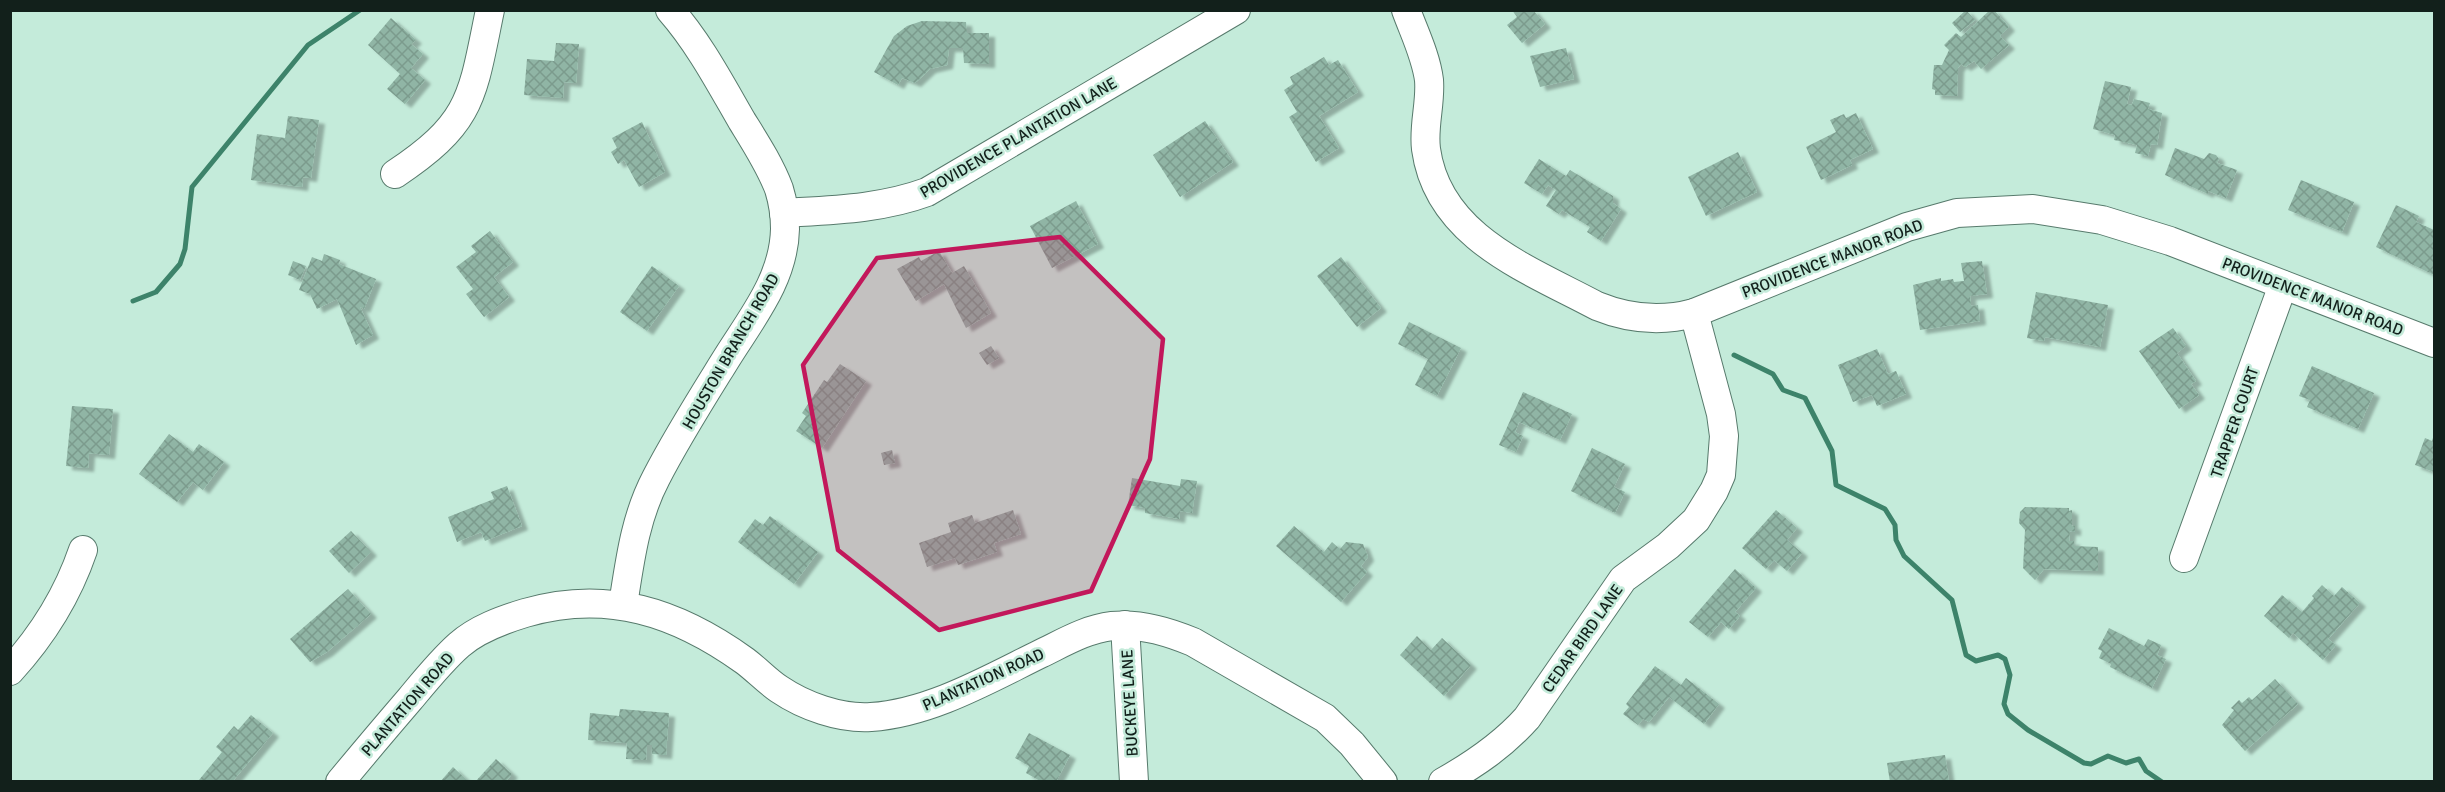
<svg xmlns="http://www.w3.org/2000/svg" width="2445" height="792" viewBox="0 0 2445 792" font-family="Signika,sans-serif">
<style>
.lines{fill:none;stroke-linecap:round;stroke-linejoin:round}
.stream{stroke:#3d836a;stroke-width:5}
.building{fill:url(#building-cross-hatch);filter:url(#shadow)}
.minor-casing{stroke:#577a6c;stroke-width:30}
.minor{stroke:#fff;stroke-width:28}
.marked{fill:#c2185b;fill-opacity:0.2;stroke:#c2185b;stroke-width:4.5;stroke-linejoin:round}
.labels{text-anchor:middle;stroke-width:5;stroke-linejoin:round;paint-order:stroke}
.street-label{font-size:16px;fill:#12201b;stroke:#c4ebda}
</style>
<defs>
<pattern id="building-cross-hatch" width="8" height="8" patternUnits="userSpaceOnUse" patternTransform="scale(1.5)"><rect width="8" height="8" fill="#90b5a5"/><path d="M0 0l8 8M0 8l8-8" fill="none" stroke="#7b9b8d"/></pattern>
<filter id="shadow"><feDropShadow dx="6" dy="4" stdDeviation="1.5" flood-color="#0004"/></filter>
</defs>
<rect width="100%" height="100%" fill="#c4ebda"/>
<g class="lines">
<g class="stream">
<polyline points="133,301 156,292 180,264 185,249 192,187 308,45 360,10"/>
<polyline points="1734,355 1773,374 1783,390 1805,398 1832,451 1836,485 1885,509 1895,525 1896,540 1904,556 1952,600 1966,655 1976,661 1998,655 2005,659 2010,675 2004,704 2008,714 2028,730 2084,763 2091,764 2108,756 2126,763 2139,759 2146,771 2162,782"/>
</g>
</g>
<g class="building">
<polygon points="1512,10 1533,10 1545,24 1522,43 1507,25 1517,17"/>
<polygon points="1966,10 1975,20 1960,32 1952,23"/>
<polygon points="1990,10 1994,10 2009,27 2000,36 2009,45 1981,69 1974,61 1965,67 1961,64 1958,68 1957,96 1935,95 1935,90 1932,89 1934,65 1942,65 1949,50 1944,45 1956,33 1961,37"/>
<polygon points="391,18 416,40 411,44 423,54 411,68 425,80 405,104 387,89 400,74 368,45"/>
<polygon points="922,21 966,22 967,33 989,33 989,64 964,63 963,48 949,48 947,65 930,69 915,83 902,78 898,85 874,72 894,36 907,26"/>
<polygon points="556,43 579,44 576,83 564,82 563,98 524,95 527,59 554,61"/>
<polygon points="1566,48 1574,79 1540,87 1530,56"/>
<polygon points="1324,57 1329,65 1338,60 1358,92 1319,116 1339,148 1316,162 1289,117 1297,112 1284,90 1293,84 1290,77"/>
<polygon points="2105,81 2131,87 2127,104 2132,105 2134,99 2150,103 2148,109 2162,113 2157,145 2151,144 2148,156 2135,153 2137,145 2114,140 2115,135 2093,129"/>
<polygon points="1856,113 1873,149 1850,160 1852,165 1821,180 1806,147 1836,132 1830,120 1844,114 1846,118"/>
<polygon points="288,116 319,120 311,178 303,177 302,187 251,180 257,134 285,138"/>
<polygon points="1205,121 1233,162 1180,197 1153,155"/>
<polygon points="642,122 665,172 639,187 624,160 618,164 611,152 617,148 612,138"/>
<polygon points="2175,148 2204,159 2209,153 2216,155 2219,159 2217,163 2237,170 2226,198 2208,191 2208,194 2165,175"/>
<polygon points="1738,152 1757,192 1706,216 1688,177"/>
<polygon points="1539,159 1566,176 1570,170 1613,196 1613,203 1621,209 1601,241 1587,232 1590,227 1562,210 1559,214 1546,206 1556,190 1548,185 1542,194 1524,183"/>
<polygon points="2301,180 2354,202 2342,232 2288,210"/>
<polygon points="1076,201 1098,244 1052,268 1030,226"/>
<polygon points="2396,205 2419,216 2416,222 2434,230 2434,275 2376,247"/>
<polygon points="490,231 513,262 494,277 509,297 484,317 466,294 473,289 456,267 476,252 471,246"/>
<polygon points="939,251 952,273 964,266 991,313 966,328 944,284 916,301 897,269 919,257 921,261"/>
<polygon points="324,254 340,260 339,264 376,279 364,309 360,307 373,335 356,345 337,299 317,309 310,294 299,290 312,257 322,261"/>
<polygon points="1341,257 1381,308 1357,327 1317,276"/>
<polygon points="293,261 306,266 300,280 288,275"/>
<polygon points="1982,261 1987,294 1970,296 1971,306 1978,305 1980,321 1920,330 1913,285 1941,278 1941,281 1953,279 1954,282 1964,281 1961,263"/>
<polygon points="652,266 679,286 647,331 620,312"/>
<polygon points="2036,292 2108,305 2100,347 2045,337 2044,341 2027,338"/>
<polygon points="1409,322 1461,348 1437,396 1415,385 1428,359 1398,344"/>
<polygon points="2173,328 2186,346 2177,353 2196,381 2191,384 2199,395 2179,409 2139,351"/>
<polygon points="991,346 999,358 987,365 979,353"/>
<polygon points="1877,349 1888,374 1896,371 1906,394 1877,406 1872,395 1853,402 1838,365"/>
<polygon points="840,364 866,381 822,448 796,431 806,416 802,413 824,380 827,382"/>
<polygon points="2312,366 2374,393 2358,429 2307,407 2310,400 2299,396"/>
<polygon points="1523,392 1572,414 1560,440 1519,422 1515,432 1523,436 1516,452 1499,445"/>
<polygon points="72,406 113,409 109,455 89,453 88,468 66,466"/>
<polygon points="169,434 193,452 199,444 224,462 203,490 193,482 177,502 139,474"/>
<polygon points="2434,434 2434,472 2415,465 2425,438 2432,441"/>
<polygon points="1592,448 1625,464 1614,487 1625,492 1615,513 1571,491"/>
<polygon points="892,450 895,463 884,465 881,453"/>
<polygon points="1132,478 1180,486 1181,479 1197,481 1192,513 1180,511 1179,519 1145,513 1145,508 1128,505"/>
<polygon points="507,486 522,526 485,541 481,532 457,542 448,517 494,499 491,492"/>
<polygon points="2025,507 2069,508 2069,511 2072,510 2072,526 2075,525 2075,532 2070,531 2069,541 2074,541 2074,546 2098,547 2098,571 2044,569 2035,580 2023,568 2025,530 2019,523 2020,512"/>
<polygon points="1013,510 1021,534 994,543 997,552 958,565 955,558 927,567 919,543 951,532 948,523 972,515 975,523"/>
<polygon points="1776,510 1797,528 1787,540 1802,553 1787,571 1774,560 1766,569 1742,548"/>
<polygon points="770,516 818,552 794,584 738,542 755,519 763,525"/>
<polygon points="1294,526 1324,552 1332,542 1340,549 1346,542 1363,544 1368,557 1361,566 1367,572 1341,602 1276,546"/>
<polygon points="351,531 371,552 349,573 329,551"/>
<polygon points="1735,569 1756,588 1735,612 1740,616 1729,629 1721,622 1708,637 1689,622"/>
<polygon points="2322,585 2334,596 2342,587 2360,603 2328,639 2336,645 2323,660 2293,633 2289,638 2264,616 2282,595 2302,612 2314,598 2312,596"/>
<polygon points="348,589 371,614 327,652 310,662 290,639"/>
<polygon points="2109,628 2144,646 2148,639 2161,645 2157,655 2166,659 2152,688 2110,667 2111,664 2099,658 2102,651 2098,649"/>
<polygon points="1417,636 1431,650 1442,638 1471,665 1444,696 1400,655"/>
<polygon points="1655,666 1681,685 1686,678 1719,704 1704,724 1669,697 1649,722 1643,719 1638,725 1623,714 1629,707 1626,704"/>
<polygon points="2275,679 2298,704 2245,751 2222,725 2234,710 2231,708 2239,700 2242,703 2249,697 2252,700"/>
<polygon points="620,709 669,713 666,755 652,754 652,745 647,745 646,760 626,759 627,743 588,740 590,713 619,716"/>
<polygon points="251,715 273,733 232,782 201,782 199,780 222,752 216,747 234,726 238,730"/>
<polygon points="1029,733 1070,755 1056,782 1042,782 1026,773 1029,766 1015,758"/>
<polygon points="1945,755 1949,782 1890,782 1887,763"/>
<polygon points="496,759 512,774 505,782 475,782"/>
<polygon points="453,767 469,782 440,782"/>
</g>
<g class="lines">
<g class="minor-casing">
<g id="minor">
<path d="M 1406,10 C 1414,32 1426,56 1429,80 C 1431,103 1423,126 1426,149 C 1438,237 1528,269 1597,306 C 1629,319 1661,322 1694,313 L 1907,227 L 1957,213 L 2033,209 L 2102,220 L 2170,241 L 2434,343"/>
<path d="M 395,174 C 473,122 472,97 490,10"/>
<path d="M 784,213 C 833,210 881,209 927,192 L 1236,10"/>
<polyline points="2184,558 2283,285"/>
<path d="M 623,605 C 630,560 635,518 656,478 C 676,439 700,401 723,364 C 749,321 784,281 785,229 C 785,216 783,202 779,189 C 770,165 755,142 742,121 C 720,83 699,43 670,10"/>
<polyline points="1125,625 1134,782"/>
<path d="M 10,671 C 42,636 68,594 83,550"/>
<path d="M 340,782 C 363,754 386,727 410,699 C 425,681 441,661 459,645 C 477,629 502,620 525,613 C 607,589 677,612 745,661 C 757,670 767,681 779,689 C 804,706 840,719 871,717 C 930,713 987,680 1040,654 C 1063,643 1086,629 1112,626 C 1140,623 1167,631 1193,642 L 1325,718 L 1352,744 L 1383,782"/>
<path d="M 1443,782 C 1475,764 1503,745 1527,718 L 1623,579 L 1668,546 L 1696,520 L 1714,491 L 1721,475 L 1724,436 L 1721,414 L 1694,313"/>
</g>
</g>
<use href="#minor" class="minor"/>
</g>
<path class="marked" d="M 1060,237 L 1163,339 L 1150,459 L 1091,591 L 939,630 L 838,550 L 803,365 L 877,258 Z"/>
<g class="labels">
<g class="street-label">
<text transform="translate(1018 137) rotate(-30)" y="6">PROVIDENCE PLANTATION LANE</text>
<text transform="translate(1832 258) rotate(-21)" y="6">PROVIDENCE MANOR ROAD</text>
<text transform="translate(2313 296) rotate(21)" y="6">PROVIDENCE MANOR ROAD</text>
<text transform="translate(730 351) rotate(-60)" y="6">HOUSTON BRANCH ROAD</text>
<text transform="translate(2234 422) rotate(-71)" y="6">TRAPPER COURT</text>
<text transform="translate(1582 638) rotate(-55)" y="6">CEDAR BIRD LANE</text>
<text transform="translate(983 679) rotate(-24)" y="6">PLANTATION ROAD</text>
<text transform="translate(1129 703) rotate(-93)" y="6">BUCKEYE LANE</text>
<text transform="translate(407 704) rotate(-49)" y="6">PLANTATION ROAD</text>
</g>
</g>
<rect width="2445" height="792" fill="none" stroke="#12201b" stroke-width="24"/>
</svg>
